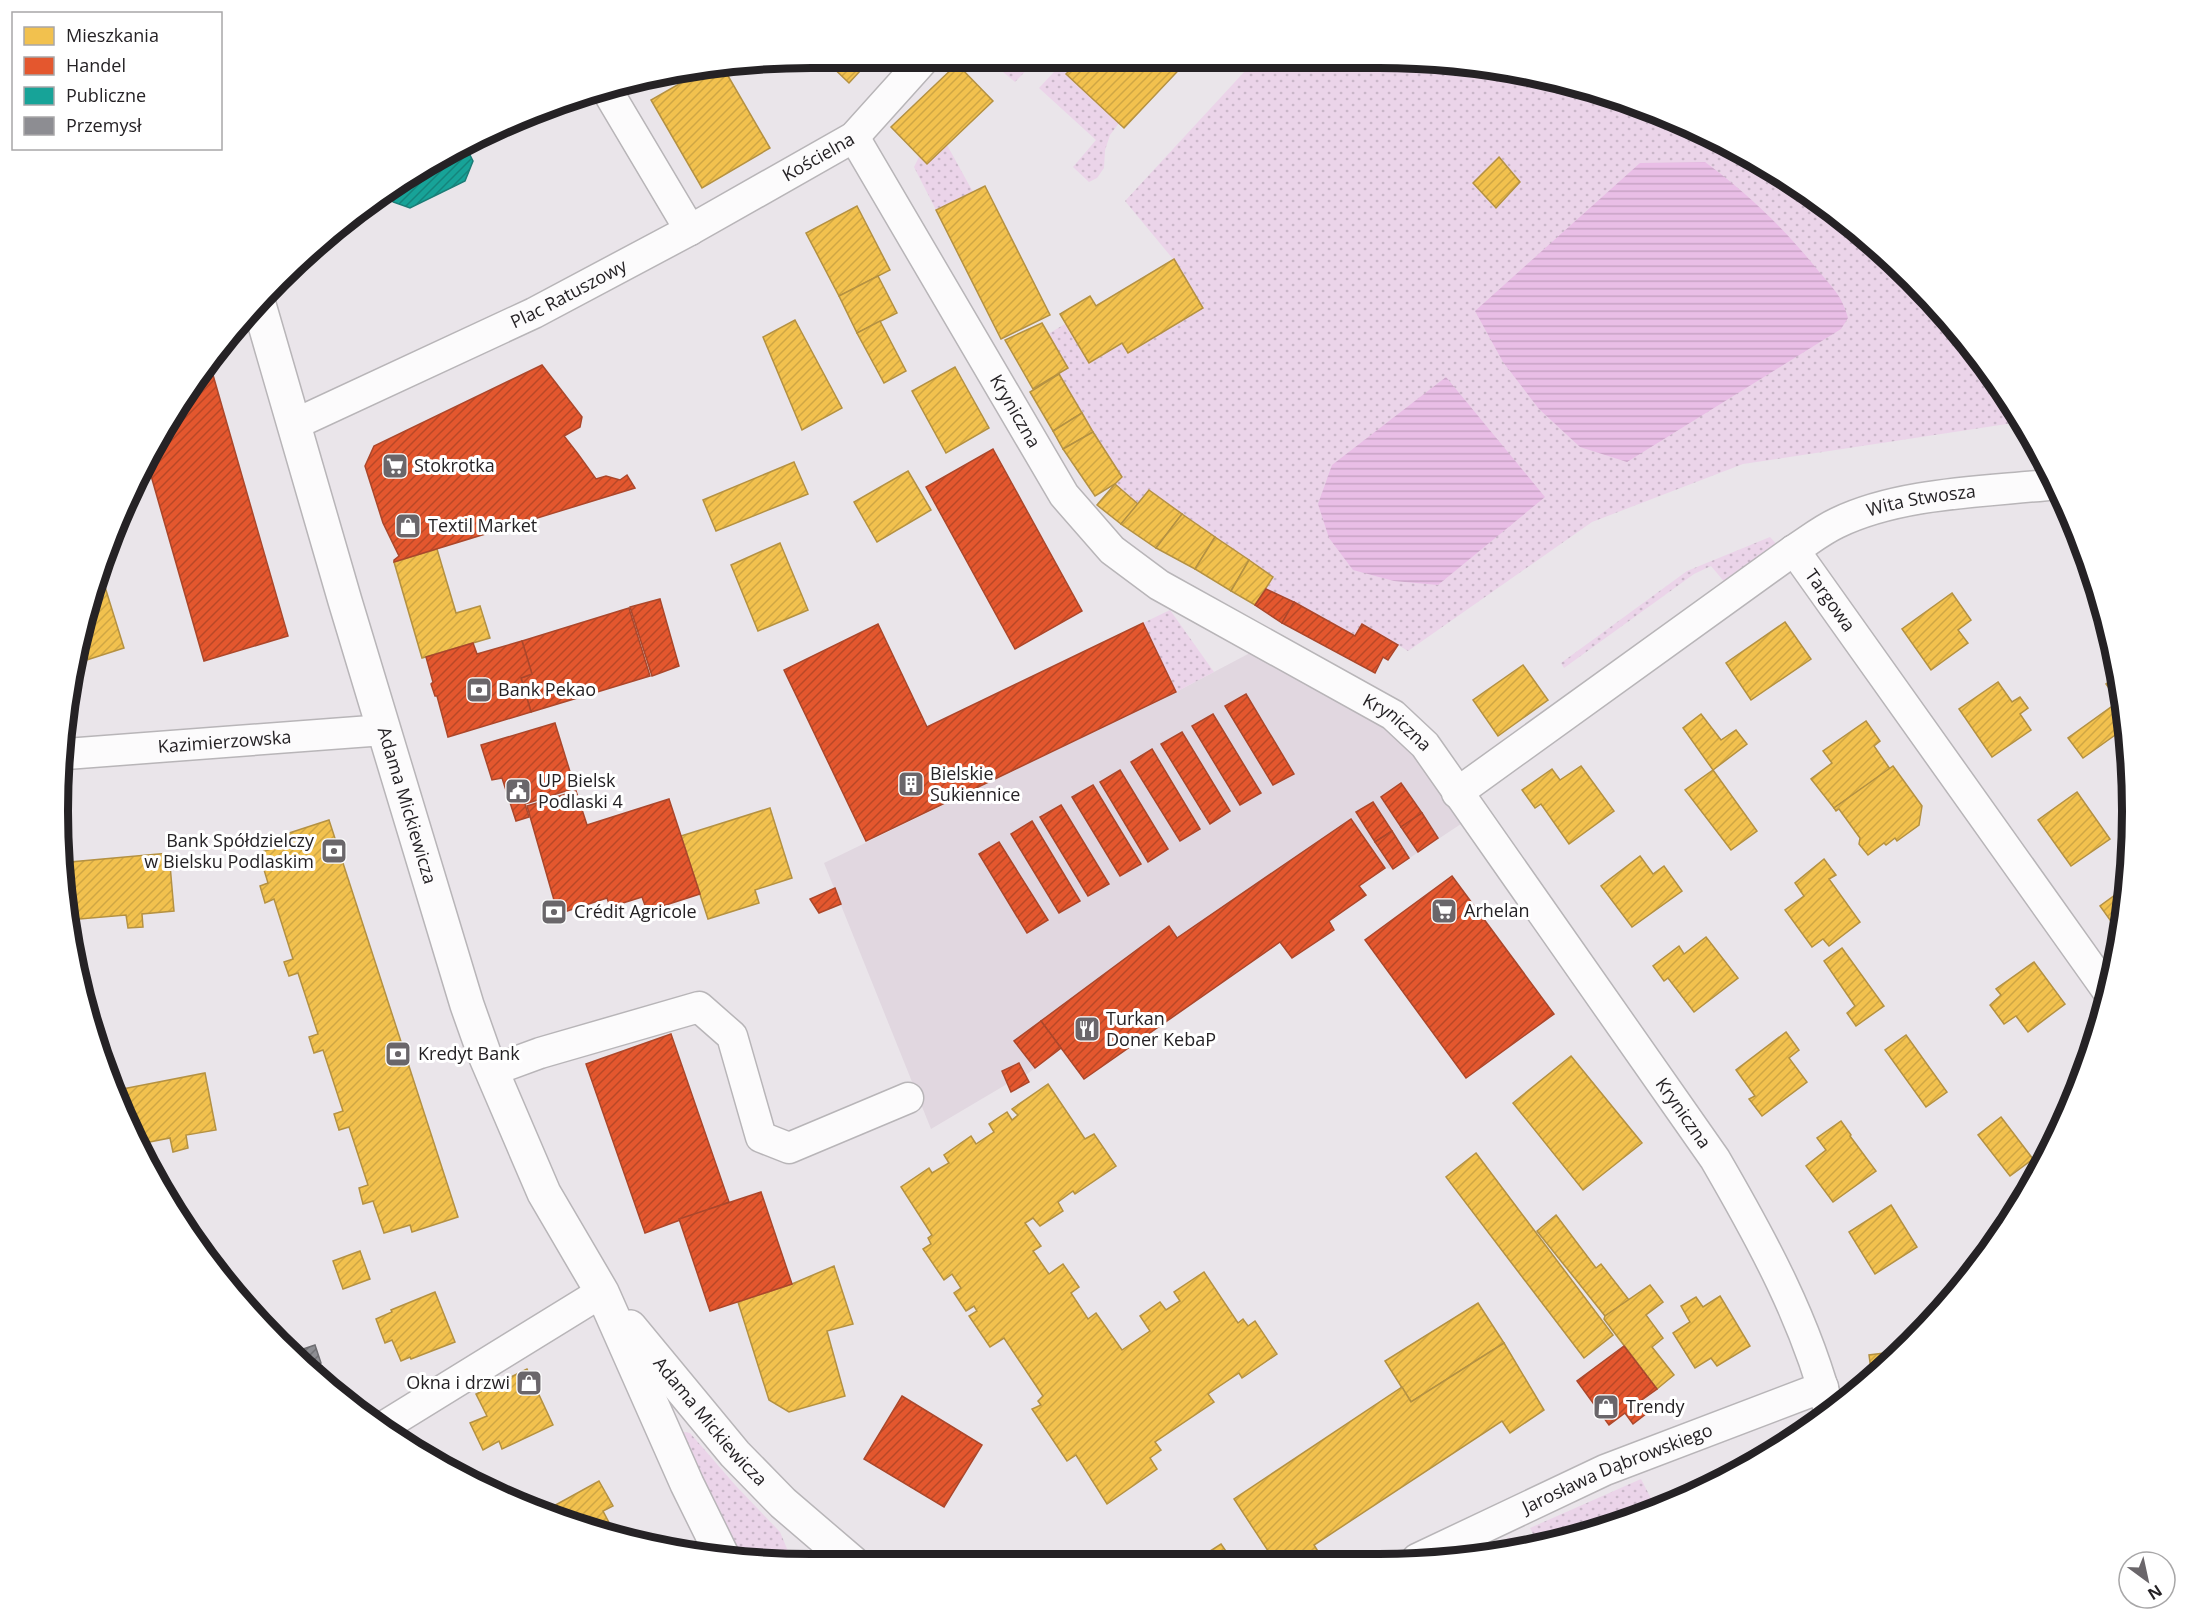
<svg xmlns="http://www.w3.org/2000/svg" width="2189" height="1622" viewBox="0 0 2189 1622" font-family="'Open Sans',sans-serif">
<style>
.built{fill:#e1d7e0}
.grass{fill:url(#grass-dots)}
.water{fill:url(#water-rules)}
.homes{fill:url(#homes-hatch);stroke:#b49142;stroke-width:1.5}
.shops{fill:url(#shops-hatch);stroke:#ab472b;stroke-width:1.5}
.public{fill:url(#public-hatch);stroke:#1b7c76;stroke-width:1.5}
.industry{fill:url(#industry-hatch);stroke:#6e6d71;stroke-width:1.5}
.lines{fill:none;stroke-linecap:round;stroke-linejoin:round}
.street-casing{stroke:#b8b5b8;stroke-width:33}
.secondary-casing{stroke:#b8b5b8;stroke-width:36}
.street{stroke:#fcfbfc;stroke-width:30}
.secondary{stroke:#fcfbfc;stroke-width:33}
.labels{text-anchor:middle;stroke-width:6;stroke-linejoin:round;paint-order:stroke}
.street-label{font-size:18px;fill:#252225;stroke:#fff}
.poi-label{font-size:18px;fill:#252225;stroke:#fff;text-anchor:start}
.rim{fill:none;stroke:#252225;stroke-width:8}
</style>
<defs>
<pattern id="grass-dots" width="8" height="8" patternUnits="userSpaceOnUse" patternTransform="scale(1.5)"><rect width="8" height="8" fill="#ebd4e9"/><path d="M2 2h.1M6 6h.1" fill="none" stroke="#c9b6c8" stroke-width="1.8" stroke-linecap="round"/></pattern>
<pattern id="water-rules" width="6" height="5" patternUnits="userSpaceOnUse" patternTransform="scale(1.5)"><rect width="6" height="5" fill="#e9bee6"/><path d="M0 2.5h6" fill="none" stroke="#c8a3c5"/></pattern>
<pattern id="homes-hatch" width="6" height="6" patternUnits="userSpaceOnUse" patternTransform="scale(1.5)"><rect width="6" height="6" fill="#f2c14e"/><path d="M-1 1l2-2M0 6l6-6M5 7l2-2" fill="none" stroke="#cfa644"/></pattern>
<pattern id="shops-hatch" width="6" height="6" patternUnits="userSpaceOnUse" patternTransform="scale(1.5)"><rect width="6" height="6" fill="#e4572e"/><path d="M-1 1l2-2M0 6l6-6M5 7l2-2" fill="none" stroke="#b94827"/></pattern>
<pattern id="public-hatch" width="6" height="6" patternUnits="userSpaceOnUse" patternTransform="scale(1.5)"><rect width="6" height="6" fill="#17a398"/><path d="M-1 1l2-2M0 6l6-6M5 7l2-2" fill="none" stroke="#15847c"/></pattern>
<pattern id="industry-hatch" width="6" height="6" patternUnits="userSpaceOnUse" patternTransform="scale(1.5)"><rect width="6" height="6" fill="#8d8d92"/><path d="M-1 1l2-2M0 6l6-6M5 7l2-2" fill="none" stroke="#737377"/></pattern>
</defs>
<rect width="100%" height="100%" fill="#eae5ea"/>
<polygon class="built" points="1267,644 1393,715 1473,816 1393,869 1385,868 1084,1079 1061,1048 1026,1075 1029,1082 1011,1092 1007,1084 931,1129 824,863 1176,692"/>
<g class="grass">
<polygon points="985,57 1038,58 1015,82"/>
<polygon points="1067,58 1133,58 1119,123 1110,135 1105,150 1104,168 1097,178 1089,182 1073,167 1096,140 1039,88"/>
<polygon points="1257,58 1427,59 1573,83 1667,115 1797,184 1911,278 1976,352 2020,422 1743,464 1592,522 1408,651 1398,645 1355,636 1266,589 1138,504 1115,483 1088,453 1030,345 1173,259 1125,201"/>
<polygon points="947,145 973,192 936,210 914,167 919,157"/>
<polygon points="1770,537 1780,548 1727,585 1711,566 1694,574 1564,668 1561,663 1687,571"/>
<polygon points="1170,610 1214,672 1176,692 1143,623"/>
<polygon points="684,1432 690,1433 736,1486 780,1532 793,1563 761,1563 741,1559 679,1436"/>
<polygon points="1641,1479 1654,1504 1669,1506 1537,1542 1530,1528"/>
<polygon points="1510,1537 1516,1548 1477,1558 1467,1559"/>
</g>
<g class="water">
<path d="M 1705,162 C 1747,193 1784,228 1816,268 C 1831,286 1842,295 1848,318 L 1841,329 L 1627,462 L 1580,447 L 1539,409 L 1503,362 L 1475,311 L 1640,163 Z"/>
<polygon points="1446,377 1545,497 1438,585 1394,581 1353,570 1329,538 1318,504 1332,465"/>
</g>
<g class="homes">
<polygon points="822,57 873,57 849,83"/>
<polygon points="1082,58 1190,58 1124,128 1066,74"/>
<polygon points="957,64 993,101 927,164 891,127"/>
<polygon points="724,69 770,148 702,188 651,100 700,72"/>
<polygon points="654,78 642,85 639,80"/>
<polygon points="1499,157 1520,182 1496,208 1473,183"/>
<polygon points="985,186 1050,315 1001,339 936,210"/>
<polygon points="857,206 890,270 839,296 806,233"/>
<polygon points="1174,259 1203,308 1128,353 1122,343 1089,363 1060,314 1090,296 1096,306"/>
<polygon points="878,276 897,313 857,333 839,296"/>
<polygon points="795,320 842,408 802,430 763,337"/>
<polygon points="880,321 906,371 884,383 857,333"/>
<polygon points="1042,323 1068,368 1033,389 1005,340"/>
<polygon points="955,367 989,428 946,453 912,391"/>
<polygon points="1059,374 1082,413 1053,431 1030,392"/>
<polygon points="1082,413 1093,432 1063,449 1053,431"/>
<polygon points="1093,432 1122,477 1115,484 1095,496 1063,449"/>
<polygon points="794,462 808,494 716,531 703,500"/>
<polygon points="908,471 931,510 877,542 854,502"/>
<polygon points="1115,484 1138,504 1121,524 1097,505"/>
<polygon points="1149,490 1182,514 1156,548 1121,524"/>
<polygon points="1182,514 1215,537 1195,569 1156,548"/>
<polygon points="1215,537 1249,560 1231,591 1195,569"/>
<polygon points="780,543 808,610 758,631 731,565"/>
<polygon points="437,549 456,613 480,606 490,638 422,658 394,562"/>
<polygon points="1249,560 1273,577 1255,605 1231,591"/>
<polygon points="105,587 124,648 71,665 97,590"/>
<polygon points="1952,593 1971,620 1958,630 1968,643 1931,670 1902,629"/>
<polygon points="1785,622 1811,659 1751,700 1726,663"/>
<polygon points="1523,665 1548,700 1498,736 1473,700"/>
<polygon points="2116,677 2121,705 2106,684"/>
<polygon points="1998,682 2012,702 2020,697 2028,708 2020,714 2031,730 1992,757 1959,709"/>
<polygon points="2118,702 2121,705 2125,728 2083,758 2068,738"/>
<polygon points="1701,714 1721,740 1736,730 1747,744 1713,770 1683,728"/>
<polygon points="1866,721 1880,741 1874,746 1890,769 1834,808 1811,779 1832,763 1823,751"/>
<polygon points="1581,766 1614,811 1569,844 1541,804 1535,808 1522,790 1552,769 1560,780"/>
<polygon points="1893,766 1922,806 1919,825 1897,841 1895,838 1886,845 1884,843 1868,855 1859,844 1860,838 1839,809 1836,811 1834,808"/>
<polygon points="1713,770 1757,831 1731,850 1685,790"/>
<polygon points="2077,792 2110,839 2071,866 2038,820"/>
<polygon points="770,808 792,878 755,890 759,903 708,919 681,836"/>
<polygon points="329,820 458,1217 412,1232 410,1225 384,1233 373,1201 363,1204 359,1188 368,1185 349,1127 339,1130 334,1114 343,1111 323,1050 314,1053 309,1037 318,1034 298,973 289,976 284,962 293,959 274,899 265,903 260,886 268,883 259,853 286,844 283,835"/>
<polygon points="169,853 174,911 142,914 143,927 128,928 126,915 68,920 59,863"/>
<polygon points="1640,856 1653,874 1664,866 1682,891 1632,927 1601,886"/>
<polygon points="1824,859 1836,875 1829,879 1860,922 1829,946 1823,939 1812,947 1785,910 1804,896 1795,883"/>
<polygon points="2126,887 2125,910 2120,934 2100,906"/>
<polygon points="1706,937 1738,978 1694,1012 1668,978 1664,981 1653,966 1679,946 1684,954"/>
<polygon points="1842,948 1884,1006 1856,1026 1847,1013 1855,1006 1824,961"/>
<polygon points="2034,962 2065,1004 2028,1032 2016,1016 2004,1024 1990,1005 2001,995 1996,989"/>
<polygon points="1786,1032 1799,1050 1789,1058 1807,1082 1762,1116 1749,1099 1755,1096 1736,1070"/>
<polygon points="1906,1035 1947,1092 1926,1107 1885,1050"/>
<polygon points="1571,1056 1642,1143 1583,1190 1513,1103"/>
<polygon points="205,1073 216,1130 186,1135 188,1148 173,1152 170,1138 140,1144 112,1091"/>
<polygon points="1048,1084 1085,1139 1094,1134 1116,1166 1075,1194 1073,1191 1058,1202 1063,1211 1040,1226 1033,1218 1025,1223 1041,1246 1033,1251 1049,1274 1063,1264 1079,1287 1071,1293 1088,1319 1096,1313 1122,1350 1150,1331 1140,1316 1160,1302 1166,1310 1180,1301 1174,1292 1204,1272 1238,1323 1243,1319 1248,1326 1255,1321 1277,1354 1242,1378 1239,1373 1208,1394 1214,1402 1155,1442 1161,1450 1150,1458 1157,1469 1107,1504 1076,1455 1067,1461 1032,1409 1041,1405 1038,1401 1043,1396 1004,1338 990,1347 969,1316 977,1311 974,1306 966,1311 954,1293 961,1288 952,1274 944,1280 923,1249 931,1244 928,1238 932,1235 901,1187 929,1168 932,1173 949,1163 944,1155 971,1136 976,1144 994,1132 989,1124 1007,1112 1012,1120 1018,1115 1012,1109"/>
<polygon points="2001,1117 2033,1159 2010,1176 1978,1135"/>
<polygon points="1841,1121 1851,1135 1850,1136 1876,1171 1833,1202 1806,1166 1826,1150 1817,1138"/>
<polygon points="1476,1153 1613,1335 1584,1358 1446,1177"/>
<polygon points="1891,1205 1917,1247 1875,1274 1849,1232"/>
<polygon points="1556,1215 1596,1268 1601,1264 1629,1300 1605,1316 1537,1231"/>
<polygon points="360,1251 370,1279 343,1289 333,1261"/>
<polygon points="834,1266 853,1324 827,1331 845,1396 789,1412 769,1400 738,1302 792,1284"/>
<polygon points="1650,1285 1663,1302 1646,1315 1663,1338 1652,1347 1674,1375 1657,1389 1604,1319 1605,1316"/>
<polygon points="435,1292 455,1342 411,1359 410,1357 401,1361 392,1340 385,1343 376,1319 392,1312 391,1310"/>
<polygon points="1720,1296 1750,1346 1717,1366 1711,1358 1695,1368 1673,1333 1690,1322 1681,1306 1696,1297 1703,1307"/>
<polygon points="1478,1303 1504,1343 1411,1402 1385,1361"/>
<polygon points="1504,1343 1544,1410 1510,1433 1502,1421 1314,1545 1322,1558 1320,1560 1274,1560 1234,1499 1402,1387 1411,1402"/>
<polygon points="1900,1351 1872,1377 1869,1355"/>
<polygon points="527,1369 553,1425 502,1449 499,1441 483,1450 470,1423 487,1416 476,1394"/>
<polygon points="465,1468 472,1481 455,1474"/>
<polygon points="599,1481 613,1506 603,1511 615,1534 569,1525 541,1513"/>
<polygon points="1221,1544 1232,1560 1196,1560"/>
</g>
<g class="shops">
<polygon points="209,361 288,636 204,661 146,458 184,392"/>
<polygon points="542,365 582,417 580,427 564,436 578,454 596,479 606,476 620,480 627,475 635,488 394,562 394,560 399,556 383,523 365,466 374,446"/>
<polygon points="993,449 1082,611 1015,649 926,487"/>
<polygon points="1266,589 1294,602 1282,623 1255,605"/>
<polygon points="660,599 679,666 652,676 630,607"/>
<polygon points="1294,602 1355,636 1362,624 1398,645 1388,660 1383,657 1375,673 1282,623"/>
<polygon points="629,608 650,676 531,712 521,678 532,674 522,641"/>
<polygon points="1143,623 1176,692 866,841 784,670 878,624 927,727"/>
<polygon points="522,641 532,674 521,678 531,712 448,737 437,696 435,696 431,684 433,682 426,657 473,643 477,654"/>
<polygon points="1246,694 1294,774 1273,785 1225,706"/>
<polygon points="1213,714 1261,793 1240,805 1192,726"/>
<polygon points="555,723 575,788 525,804 529,817 516,821 502,778 492,780 481,745"/>
<polygon points="1182,732 1230,811 1210,824 1161,744"/>
<polygon points="1152,749 1200,829 1180,841 1131,762"/>
<polygon points="1120,770 1168,849 1148,862 1100,782"/>
<polygon points="1401,783 1422,813 1401,827 1381,797"/>
<polygon points="1093,785 1141,864 1120,876 1072,797"/>
<polygon points="576,791 587,825 669,799 700,894 647,911 642,897 610,907 607,898 558,914 527,806"/>
<polygon points="1373,802 1392,831 1375,842 1356,812"/>
<polygon points="1061,805 1109,884 1088,896 1040,817"/>
<polygon points="1422,813 1438,838 1418,852 1401,827"/>
<polygon points="1351,819 1385,868 1359,886 1366,895 1329,921 1334,930 1292,958 1280,942 1084,1079 1041,1021 1169,926 1177,938"/>
<polygon points="1032,821 1080,901 1059,913 1011,834"/>
<polygon points="1392,831 1409,858 1393,869 1375,842"/>
<polygon points="999,842 1048,920 1027,933 979,854"/>
<polygon points="1452,876 1554,1014 1466,1078 1365,940"/>
<polygon points="835,888 841,904 819,913 810,899"/>
<polygon points="1041,1021 1061,1048 1035,1068 1014,1041"/>
<polygon points="671,1034 729,1202 645,1233 586,1064"/>
<polygon points="1019,1063 1029,1082 1011,1092 1002,1071"/>
<polygon points="761,1192 792,1284 710,1311 679,1219"/>
<polygon points="1624,1346 1657,1389 1639,1402 1647,1413 1633,1424 1625,1413 1609,1425 1577,1381"/>
<polygon points="902,1396 982,1445 944,1507 864,1459"/>
</g>
<polygon class="public" points="465,145 473,161 465,181 410,208 393,202 388,193 434,158"/>
<g class="industry">
<polygon points="315,1345 321,1363 305,1369 291,1353"/>
<polygon points="322,1366 328,1385 325,1386 307,1371"/>
</g>
<g class="lines">
<g class="street-casing">
<g id="street">
<polyline points="605,87 690,230"/>
<path id="s1" d="M 854,137 L 1064,495 L 1112,550 L 1159,585 L 1393,715 L 1425,745 L 1715,1159 C 1762,1240 1807,1322 1830,1414"/>
<path id="s2" d="M 295,424 L 534,313 L 690,230 L 854,137 L 926,57"/>
<path id="s3" d="M 1794,550 L 2107,990"/>
<path id="s4" d="M 66,754 L 384,730"/>
<path id="s5" d="M 1457,793 L 1794,550 C 1808,541 1822,530 1837,523 C 1901,492 1986,492 2057,484"/>
<polyline points="491,1071 540,1053 699,1007 732,1036 761,1137 789,1148 908,1098"/>
<polyline points="383,1427 602,1292"/>
<path id="s6" d="M 1417,1559 L 1605,1470 L 1823,1387"/>
</g>
</g>
<g class="secondary-casing">
<g id="secondary">
<path id="s7" d="M 258,301 L 345,601 L 467,1005 L 484,1053 L 544,1193 L 602,1292 L 687,1484 L 722,1555"/>
<path id="s8" d="M 630,1327 L 735,1454 L 783,1503 L 853,1563"/>
</g>
</g>
<use href="#street" class="street"/>
<use href="#secondary" class="secondary"/>
</g>
<defs>
<g id="supermarket-square" transform="scale(1.35)"><rect x="-9" y="-9" width="18" height="18" rx="4" fill="#6a666a" stroke="#fff"/><path d="M-6-5.5h2.5l.6 2H6L4.5 2H-2.5L-4.4-4H-6ZM-1.5 3.2a1.3 1.3 0 1 0 .1 0ZM3 3.2a1.3 1.3 0 1 0 .1 0Z" fill="#fff"/></g>
<g id="shop-square" transform="scale(1.35)"><rect x="-9" y="-9" width="18" height="18" rx="4" fill="#6a666a" stroke="#fff"/><path d="M-5-2.5h2.3a2.7 3.5 0 0 1 5.4 0H5L5.5 6h-11ZM-1.5-2.5h3a1.5 2.3 0 0 0-3 0Z" fill="#fff"/></g>
<g id="bank-square" transform="scale(1.35)"><rect x="-9" y="-9" width="18" height="18" rx="4" fill="#6a666a" stroke="#fff"/><path d="M-6-4H6V4H-6ZM0-2.3a2.3 2.3 0 1 0 0 4.6a2.3 2.3 0 1 0 0-4.6Z" fill="#fff"/></g>
<g id="building-square" transform="scale(1.35)"><rect x="-9" y="-9" width="18" height="18" rx="4" fill="#6a666a" stroke="#fff"/><path d="M-4-6H4V6H1V3H-1V6H-4ZM-2.5-4.3h1.7v1.8h-1.7ZM.8-4.3h1.7v1.8H.8ZM-2.5-1h1.7V.8h-1.7ZM.8-1h1.7V.8H.8Z" fill="#fff"/></g>
<g id="civic-square" transform="scale(1.35)"><rect x="-9" y="-9" width="18" height="18" rx="4" fill="#6a666a" stroke="#fff"/><path d="M-.6-6.5H3V-4.5H.6V-3L4-1V1h2V6H-6V1h2V-1L-.6-3ZM-1.2 2.5V6h2.4V2.5Z" fill="#fff"/></g>
<g id="restaurant-square" transform="scale(1.35)"><rect x="-9" y="-9" width="18" height="18" rx="4" fill="#6a666a" stroke="#fff"/><path d="M-5-6h1v4h1v-4h1v4h1v-4h1v5L-1.5 .5V6h-2V.5L-5-1ZM5-6V6H3V1.5H1.5Q1.5-4 5-6Z" fill="#fff"/></g>
</defs>
<g fill-rule="evenodd">
<use href="#supermarket-square" x="395" y="466"/>
<use href="#shop-square" x="408" y="526"/>
<use href="#bank-square" x="479" y="690"/>
<use href="#building-square" x="911" y="784"/>
<use href="#civic-square" x="518" y="791"/>
<use href="#bank-square" x="334" y="851"/>
<use href="#supermarket-square" x="1444" y="911"/>
<use href="#bank-square" x="554" y="912"/>
<use href="#restaurant-square" x="1087" y="1029"/>
<use href="#bank-square" x="398" y="1054"/>
<use href="#shop-square" x="529" y="1383"/>
<use href="#shop-square" x="1606" y="1407"/>
</g>
<g class="labels">
<g class="street-label">
<text dy="6" stroke="none"><textPath href="#s2" startOffset="588">Kościelna</textPath></text>
<text dy="6" stroke="none"><textPath href="#s2" startOffset="303">Plac Ratuszowy</textPath></text>
<text dy="6" stroke="none"><textPath href="#s1" startOffset="318">Kryniczna</textPath></text>
<text dy="6" stroke="none"><textPath href="#s5" startOffset="554">Wita Stwosza</textPath></text>
<text dy="6" stroke="none"><textPath href="#s3" startOffset="62">Targowa</textPath></text>
<text dy="6" stroke="none"><textPath href="#s1" startOffset="822">Kryniczna</textPath></text>
<text dy="6" stroke="none"><textPath href="#s4" startOffset="159">Kazimierzowska</textPath></text>
<text dy="6" stroke="none"><textPath href="#s7" startOffset="526">Adama Mickiewicza</textPath></text>
<text dy="6" stroke="none"><textPath href="#s1" startOffset="1308">Kryniczna</textPath></text>
<text dy="6" stroke="none"><textPath href="#s8" startOffset="124">Adama Mickiewicza</textPath></text>
<text dy="6" stroke="none"><textPath href="#s6" startOffset="220">Jarosława Dąbrowskiego</textPath></text>
</g>
<g class="poi-label">
<text x="414" y="472">Stokrotka</text>
<text x="428" y="532">Textil Market</text>
<text x="498" y="696">Bank Pekao</text>
<text x="930" y="780">Bielskie<tspan x="930" dy="21">Sukiennice</tspan></text>
<text x="538" y="787">UP Bielsk<tspan x="538" dy="21">Podlaski 4</tspan></text>
<text x="314" y="847" text-anchor="end">Bank Spółdzielczy<tspan x="314" dy="21">w Bielsku Podlaskim</tspan></text>
<text x="1464" y="917">Arhelan</text>
<text x="574" y="918">Crédit Agricole</text>
<text x="1106" y="1025">Turkan<tspan x="1106" dy="21">Doner KebaP</tspan></text>
<text x="418" y="1060">Kredyt Bank</text>
<text x="510" y="1389" text-anchor="end">Okna i drzwi</text>
<text x="1626" y="1413">Trendy</text>
</g>
</g>
<path d="M0 0H2189V1622H0ZM811 68H1379A743 743 0 0 1 2122 811V811A743 743 0 0 1 1379 1554H811A743 743 0 0 1 68 811V811A743 743 0 0 1 811 68Z" fill="#fff" fill-rule="evenodd"/>
<path class="rim" d="M811 68H1379A743 743 0 0 1 2122 811V811A743 743 0 0 1 1379 1554H811A743 743 0 0 1 68 811V811A743 743 0 0 1 811 68Z"/>
<rect x="12" y="12" width="210" height="138" fill="#ffffff" stroke="#a8a7a8" stroke-width="1.5"/>
<rect x="24" y="27" width="30" height="18" fill="#f2c14e" stroke="#a8a7a8" stroke-width="1.5"/>
<text x="66" y="42" font-size="18" fill="#252225">Mieszkania</text>
<rect x="24" y="57" width="30" height="18" fill="#e4572e" stroke="#a8a7a8" stroke-width="1.5"/>
<text x="66" y="72" font-size="18" fill="#252225">Handel</text>
<rect x="24" y="87" width="30" height="18" fill="#17a398" stroke="#a8a7a8" stroke-width="1.5"/>
<text x="66" y="102" font-size="18" fill="#252225">Publiczne</text>
<rect x="24" y="117" width="30" height="18" fill="#8d8d92" stroke="#a8a7a8" stroke-width="1.5"/>
<text x="66" y="132" font-size="18" fill="#252225">Przemysł</text>
<g transform="translate(2147 1580) rotate(147)"><circle r="28" fill="#ffffff" stroke="#a8a7a8" stroke-width="1.5"/>
<path d="M0-4.5L10 22L0 15L-10 22Z" fill="#6a666a"/>
<text y="-9" font-size="16" font-weight="bold" text-anchor="middle" fill="#252225">N</text>
</g>
</svg>
